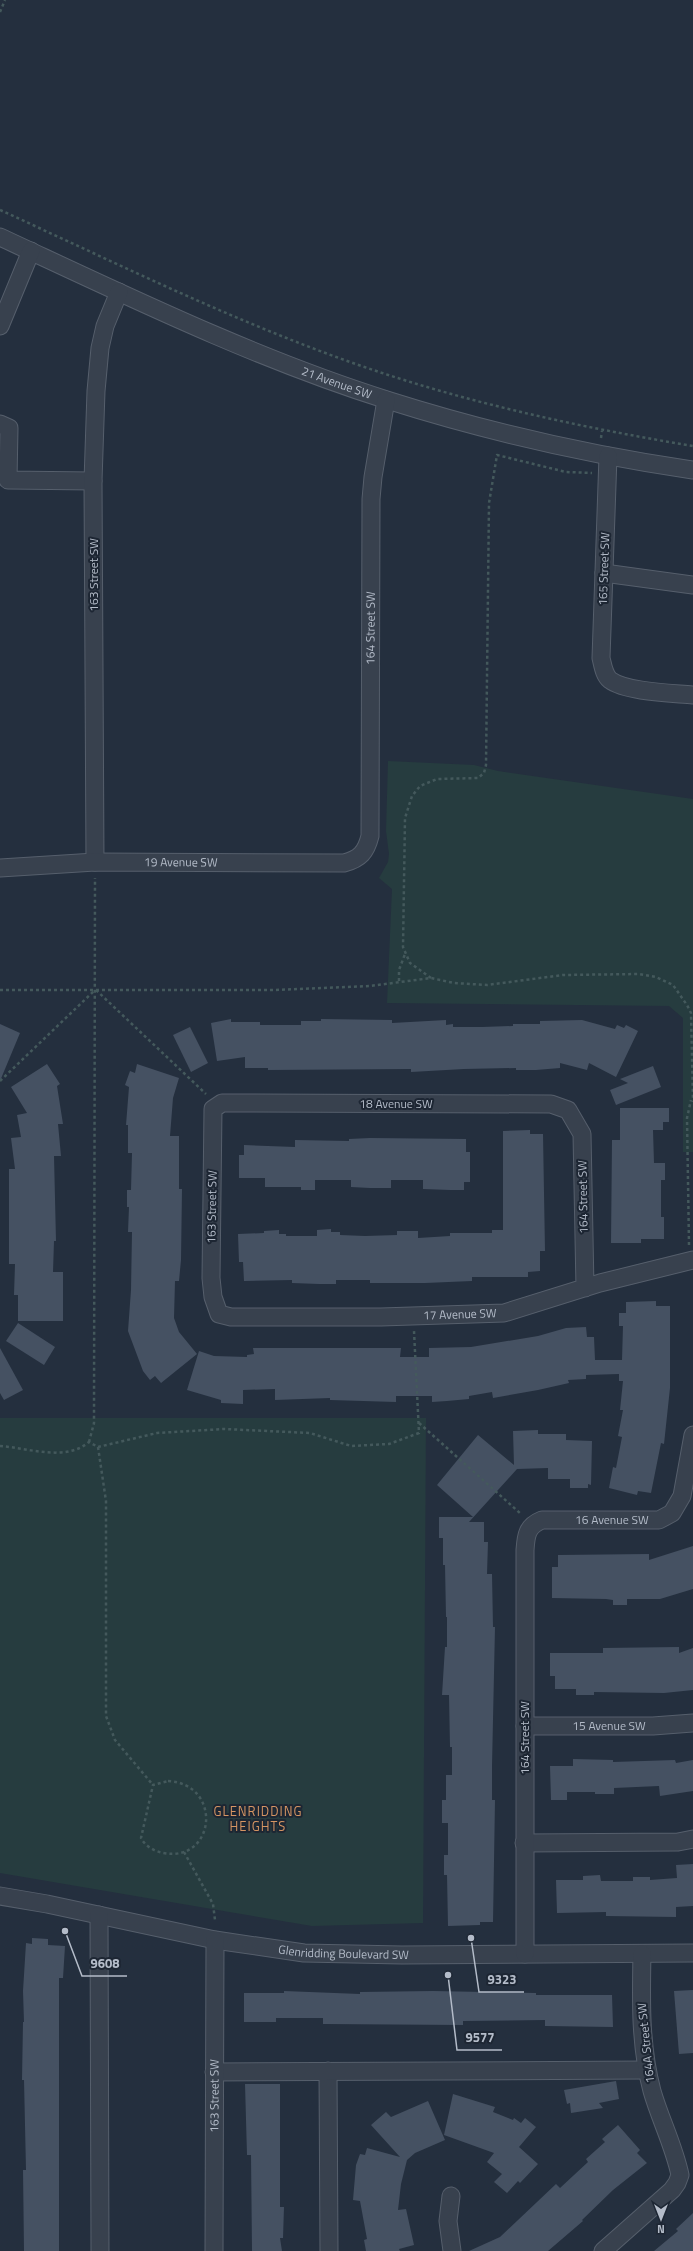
<svg xmlns="http://www.w3.org/2000/svg" width="693" height="2251" viewBox="0 0 693 2251" font-family="'Titillium Web',sans-serif">
<style>
.green{fill:#263c3f}
.building{fill:#455162}
.lines{fill:none;stroke-linecap:round;stroke-linejoin:round}
.minor-casing{stroke:#565f6c;stroke-width:19}
.path{stroke:#44595c;stroke-width:2.5;stroke-dasharray:3 3;stroke-linecap:butt}
.minor{stroke:#38414e;stroke-width:17}
.labels{text-anchor:middle;stroke-width:4;stroke-linejoin:round;paint-order:stroke}
.street-label{font-size:12px;fill:#b4bcc9;stroke:#1d2633}
.neighbourhood-label{font-size:13px;letter-spacing:1px;fill:#d59563;stroke:#1d2633}
.leader{fill:none;stroke:#b4bcc9;stroke-width:1.5}
.callout-dot{fill:#b4bcc9;stroke:#1d2633;stroke-width:1.5}
.callout-label{font-size:13px;text-anchor:middle;font-weight:bold;fill:#b4bcc9;stroke:#1d2633;stroke-width:4;stroke-linejoin:round;paint-order:stroke}
</style>
<rect width="100%" height="100%" fill="#242f3e"/>
<g class="green">
<polygon points="388,761 474,765 498,771 693,799 693,1152 683,1152 683,1018 669,1006 387,1003 392,889 379,878 388,862 389,854 386,831"/>
<polygon points="0,1418 426,1418 423,1923 312,1926 0,1873"/>
</g>
<g class="building">
<polygon points="231,1019 231,1022 260,1022 260,1025 301,1025 301,1021 321,1021 321,1019 392,1020 392,1023 446,1020 446,1025 453,1024 453,1027 482,1027 513,1026 513,1024 540,1024 540,1021 582,1020 615,1029 617,1025 624,1028 626,1025 638,1031 616,1077 589,1063 587,1070 560,1063 560,1068 536,1070 516,1070 516,1068 464,1069 411,1072 411,1069 268,1070 268,1068 245,1068 245,1057 217,1061 211,1023"/>
<polygon points="0,1024 20,1033 0,1081"/>
<polygon points="190,1027 208,1063 191,1072 173,1035"/>
<polygon points="47,1064 60,1084 57,1086 63,1124 58,1124 61,1156 54,1156 56,1241 54,1241 53,1272 63,1272 63,1321 18,1321 18,1295 14,1295 15,1264 9,1264 9,1169 15,1169 11,1138 21,1137 17,1115 27,1113 11,1087"/>
<polygon points="137,1064 179,1078 173,1098 170,1136 179,1136 179,1189 182,1189 181,1260 179,1281 175,1281 174,1318 179,1332 197,1354 161,1383 155,1376 150,1380 143,1371 128,1331 131,1290 132,1232 128,1232 129,1207 127,1207 127,1190 131,1190 132,1153 128,1153 128,1125 126,1125 129,1087 125,1085 130,1071 135,1073"/>
<polygon points="653,1066 661,1087 616,1105 610,1090 628,1083 620,1079"/>
<polygon points="620,1108 669,1108 669,1122 663,1122 663,1130 653,1130 654,1163 665,1163 665,1180 661,1180 661,1217 664,1217 664,1239 641,1239 641,1243 611,1243 612,1140 620,1140"/>
<polygon points="530,1130 530,1134 543,1134 545,1251 540,1251 540,1271 528,1272 528,1277 472,1277 472,1281 425,1283 370,1283 370,1280 336,1280 336,1284 319,1284 292,1283 292,1280 244,1281 243,1262 239,1262 238,1234 264,1233 264,1231 279,1230 279,1234 286,1234 286,1236 317,1236 317,1230 331,1229 331,1232 340,1232 340,1235 365,1236 397,1235 397,1231 418,1231 418,1238 450,1236 450,1233 492,1233 492,1230 503,1230 503,1131"/>
<polygon points="370,1138 466,1139 466,1152 470,1152 470,1182 464,1182 464,1190 450,1190 423,1189 423,1180 391,1180 391,1188 370,1188 351,1187 351,1180 315,1180 315,1190 301,1190 301,1187 265,1187 265,1178 239,1178 239,1155 244,1155 244,1145 295,1147 295,1140 349,1141 349,1139"/>
<polygon points="656,1301 656,1306 670,1306 670,1388 664,1444 661,1443 651,1493 638,1491 637,1495 609,1488 613,1467 616,1468 622,1437 618,1436 623,1410 620,1410 623,1381 619,1381 619,1374 586,1375 586,1379 568,1380 569,1383 538,1390 493,1398 492,1392 469,1396 469,1399 447,1401 432,1402 432,1396 396,1396 396,1402 330,1400 330,1398 275,1400 275,1389 243,1390 243,1404 221,1403 221,1400 187,1390 199,1351 214,1356 247,1357 247,1355 254,1354 253,1348 401,1348 400,1357 429,1357 429,1348 471,1347 538,1336 566,1328 586,1327 587,1337 594,1337 595,1360 622,1360 623,1326 619,1326 619,1313 626,1313 626,1302"/>
<polygon points="18,1323 55,1347 44,1365 6,1341"/>
<polygon points="0,1348 23,1390 4,1400 0,1393"/>
<polygon points="538,1430 538,1434 566,1434 566,1440 592,1441 591,1485 588,1484 588,1488 570,1488 570,1479 548,1479 548,1468 517,1469 469,1522 484,1522 484,1542 488,1542 487,1574 492,1574 493,1627 495,1627 492,1766 492,1800 495,1800 493,1922 480,1922 480,1925 448,1926 447,1875 444,1875 444,1855 448,1855 448,1823 442,1823 442,1800 446,1800 446,1775 452,1775 452,1747 450,1747 449,1695 442,1695 445,1647 447,1647 447,1617 446,1617 445,1565 443,1565 443,1538 439,1538 439,1517 473,1517 437,1485 478,1435 514,1465 513,1431"/>
<polygon points="693,1546 693,1589 660,1599 627,1599 627,1605 613,1605 613,1600 606,1599 552,1598 552,1567 558,1567 558,1555 649,1554 649,1560"/>
<polygon points="679,1647 679,1653 693,1648 693,1690 664,1693 594,1692 594,1695 576,1695 576,1689 555,1689 555,1676 550,1676 550,1653 603,1653 603,1648"/>
<polygon points="573,1759 613,1760 613,1762 675,1760 676,1763 693,1760 693,1791 660,1796 659,1786 614,1788 614,1794 595,1794 595,1792 567,1792 567,1800 551,1800 550,1766 573,1766"/>
<polygon points="693,1864 693,1906 676,1907 676,1917 606,1916 606,1912 557,1913 556,1880 583,1880 583,1876 600,1875 601,1881 633,1881 633,1877 650,1877 650,1880 677,1878 676,1865"/>
<polygon points="32,1938 48,1939 48,1945 65,1946 63,1978 59,1978 59,2251 24,2251 23,2170 26,2170 24,2080 22,2080 23,2022 24,2022 23,1991 26,1943 32,1944"/>
<polygon points="693,1990 693,2053 679,2054 674,1991"/>
<polygon points="284,1991 360,1994 360,1992 433,1991 536,1993 536,1995 612,1995 613,2027 545,2026 545,2020 463,2021 463,2025 323,2024 323,2018 276,2018 276,2022 244,2022 244,1993 284,1993"/>
<polygon points="616,2081 619,2099 599,2103 603,2108 571,2113 570,2103 567,2104 564,2090"/>
<polygon points="245,2084 280,2084 280,2207 284,2207 283,2238 280,2238 282,2251 252,2251 251,2155 247,2155"/>
<polygon points="453,2094 495,2107 493,2112 513,2120 514,2118 521,2123 525,2118 536,2127 519,2147 538,2164 520,2183 518,2181 507,2193 494,2182 502,2174 487,2162 494,2153 444,2135"/>
<polygon points="428,2101 445,2140 415,2153 407,2160 401,2184 398,2210 406,2209 414,2245 399,2249 400,2251 366,2251 364,2240 367,2239 360,2201 353,2200 356,2165 360,2154 365,2155 367,2148 400,2157 371,2125 386,2112 391,2117"/>
<polygon points="618,2125 640,2150 637,2153 647,2163 613,2190 582,2220 583,2221 548,2251 469,2251 500,2237 556,2184 560,2188 588,2162 586,2159 605,2142 602,2139"/>
<polygon points="693,2213 693,2251 654,2251 678,2231 676,2229"/>
</g>
<g class="lines">
<g class="minor-casing">
<g id="minor">
<path id="s1" d="M 0,237 C 127,296 254,358 387,400 C 488,432 589,455 693,470"/>
<polyline points="0,326 31,251"/>
<polyline points="0,424 9,428 8,480 93,481"/>
<path d="M 608,456 L 601,658 C 603,666 604,675 610,680 C 626,692 673,693 693,695"/>
<polyline points="604,573 693,585"/>
<polyline points="95,862 93,481 96,391 100,348 105,326 119,292"/>
<path id="s2" d="M 0,868 L 95,862 L 344,863 C 360,859 366,852 370,836 L 371,499 L 373,477 L 386,400"/>
<path id="s3" d="M 585,1288 L 582,1134 L 568,1110 L 551,1104 L 222,1103 L 213,1109 L 211,1278 L 213,1297 L 219,1314 L 231,1317 L 381,1317 L 504,1313 L 600,1283 L 693,1260"/>
<path id="s4" d="M 525,1726 L 653,1726 L 693,1723"/>
<polyline points="524,1843 678,1842 693,1839"/>
<path id="s5" d="M 0,1896 L 47,1904 L 215,1940 L 304,1953 L 402,1955 L 693,1953"/>
<polyline points="99,1915 100,2251"/>
<path id="s6" d="M 525,1954 L 525,1550 C 526,1535 527,1526 542,1520 L 659,1520 L 672,1513 L 682,1496 L 693,1435"/>
<polyline points="328,2071 329,2251"/>
<polyline points="214,2072 647,2070"/>
<polyline points="451,2196 448,2221 452,2251"/>
<path id="s7" d="M 214,2251 L 215,1940"/>
<path d="M 603,2251 L 672,2190 L 677,2183 L 680,2175 C 674,2146 660,2119 652,2091 C 640,2046 641,2000 642,1954"/>
</g>
</g>
<g class="path">
<polyline points="0,12 5,0"/>
<path d="M 0,210 C 112,261 223,316 339,358 C 454,400 572,426 693,446"/>
<polyline points="601,438 602,431"/>
<polyline points="431,978 410,963 403,947 405,818 412,796 420,786 437,779 478,778 484,773 486,765 489,503 497,455 566,472 592,473"/>
<polyline points="399,981 399,970 405,954"/>
<polyline points="0,990 274,990 370,986 431,978 454,983 487,985 563,975 639,974 656,977 673,985 687,1005 691,1013 693,1102"/>
<polyline points="96,990 206,1094"/>
<polyline points="0,1081 95,990"/>
<polyline points="689,1245 687,1118 691,1100"/>
<polyline points="419,1423 521,1514"/>
<polyline points="89,1442 94,1423 95,878"/>
<path d="M 0,1446 C 29,1448 65,1462 89,1442 L 98,1447 L 157,1433 L 224,1429 L 310,1433 L 351,1446 L 389,1444 L 419,1433 L 414,1331"/>
<polyline points="98,1447 106,1501 106,1716 115,1740 153,1785"/>
<path d="M 168,1781 C 223,1784 216,1863 163,1853 C 154,1851 145,1846 141,1838 L 153,1785 Z"/>
<polyline points="184,1852 213,1904 215,1920"/>
</g>
<use href="#minor" class="minor"/>
</g>
<g class="labels">
<g class="street-label">
<text dy="4" stroke="none"><textPath href="#s1" startOffset="367">21 Avenue SW</textPath></text>
<text transform="translate(604 569) rotate(-88)" y="4">165 Street SW</text>
<text transform="translate(94 575) rotate(-90)" y="4">163 Street SW</text>
<text dy="4" stroke="none"><textPath href="#s2" startOffset="592">164 Street SW</textPath></text>
<text dy="4" stroke="none"><textPath href="#s2" startOffset="181">19 Avenue SW</textPath></text>
<text x="396" y="1108">18 Avenue SW</text>
<text transform="translate(583 1197) rotate(-91)" y="4">164 Street SW</text>
<text transform="translate(212 1207) rotate(-89)" y="4">163 Street SW</text>
<text dy="4" stroke="none"><textPath href="#s3" startOffset="987">17 Avenue SW</textPath></text>
<text dy="4" stroke="none"><textPath href="#s6" startOffset="511">16 Avenue SW</textPath></text>
<text dy="4" stroke="none"><textPath href="#s4" startOffset="84">15 Avenue SW</textPath></text>
<text transform="translate(525 1738) rotate(-90)" y="4">164 Street SW</text>
<text dy="4" stroke="none"><textPath href="#s5" startOffset="349">Glenridding Boulevard SW</textPath></text>
<text transform="translate(646 2043) rotate(-96)" y="4">164A Street SW</text>
<text dy="4" stroke="none"><textPath href="#s7" startOffset="155">163 Street SW</textPath></text>
</g>
<g class="neighbourhood-label">
<text x="258" y="1816">GLENRIDDING<tspan x="258" dy="15">HEIGHTS</tspan></text>
</g>
</g>
<path class="leader" d="M65 1931L82 1976H127M471 1938L479 1992H524M448 1975L457 2050H502"/>
<g class="callout-dot">
<circle cx="65" cy="1931" r="4"/>
<circle cx="471" cy="1938" r="4"/>
<circle cx="448" cy="1975" r="4"/>
</g>
<g class="callout-label">
<text x="105" y="1968">9608</text>
<text x="502" y="1984">9323</text>
<text x="480" y="2042">9577</text>
</g>
<g transform="translate(661 2219) rotate(180)" stroke="#1d2633" stroke-width="3" paint-order="stroke">
<path d="M0-3L7 15L0 10L-7 15Z" fill="#b4bcc9"/>
<text y="-6" font-size="11" font-weight="bold" text-anchor="middle" fill="#b4bcc9">N</text>
</g>
</svg>
